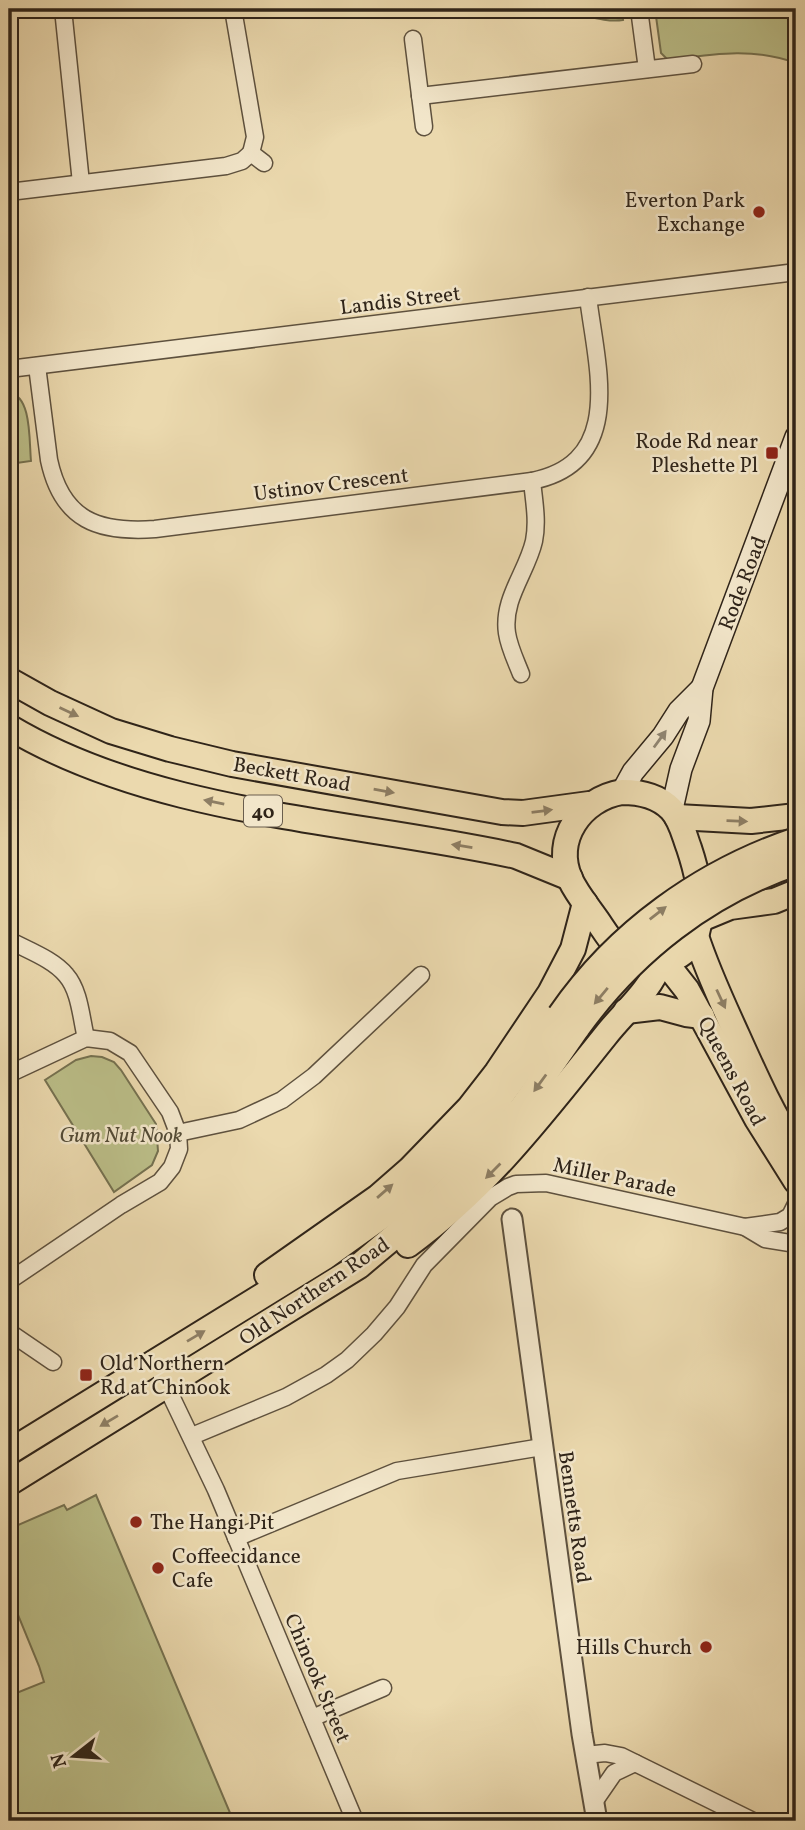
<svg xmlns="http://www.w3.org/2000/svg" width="805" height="1830" viewBox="0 0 805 1830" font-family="Vollkorn,serif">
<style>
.green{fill:#bbbe88;stroke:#757150;stroke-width:2}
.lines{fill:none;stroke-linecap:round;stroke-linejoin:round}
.minor-casing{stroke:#5e513e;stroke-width:19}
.tertiary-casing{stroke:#5e513e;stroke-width:23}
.secondary-casing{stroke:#2f2419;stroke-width:24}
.primary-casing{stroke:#2f2419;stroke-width:28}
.trunk-casing{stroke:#2f2419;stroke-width:28}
.minor{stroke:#f2e6ca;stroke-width:16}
.tertiary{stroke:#f2e6ca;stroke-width:19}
.secondary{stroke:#f2e6ca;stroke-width:21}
.primary{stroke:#ebd9ae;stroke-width:24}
.trunk{stroke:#ebd9ae;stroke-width:24}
.trunk-bridge-casing{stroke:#2f2419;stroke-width:28;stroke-linecap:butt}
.trunk-bridge{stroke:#ebd9ae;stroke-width:24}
.oneway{fill:#8d7e64}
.oneway2{fill:#908572}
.poi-dot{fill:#8f2418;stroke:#f2e6ca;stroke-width:2.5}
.labels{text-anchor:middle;stroke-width:5;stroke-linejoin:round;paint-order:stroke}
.shield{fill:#f2e6ca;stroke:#6a5e4e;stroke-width:2}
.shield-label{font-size:19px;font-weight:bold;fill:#2f2419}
.poi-label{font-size:21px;fill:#2f2419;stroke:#f2e6ca;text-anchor:end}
.street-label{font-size:21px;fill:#2f2419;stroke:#f2e6ca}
.park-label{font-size:21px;font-style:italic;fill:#524a35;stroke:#f2e6ca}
</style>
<rect width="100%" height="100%" fill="#ebd9ae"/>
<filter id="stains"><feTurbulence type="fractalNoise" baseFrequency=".00286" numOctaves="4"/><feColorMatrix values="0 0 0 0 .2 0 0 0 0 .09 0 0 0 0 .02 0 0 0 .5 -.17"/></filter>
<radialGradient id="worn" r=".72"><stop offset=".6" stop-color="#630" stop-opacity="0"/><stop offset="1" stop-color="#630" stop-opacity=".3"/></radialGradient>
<g class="green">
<path d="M 492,9 L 622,9 L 623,20 C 601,23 580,12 558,11 C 536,10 514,14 492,9 Z"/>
<path d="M 655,9 L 796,9 L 796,63 C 753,47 713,54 668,60 L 661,53 Z"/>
<path d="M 9,393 C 32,395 29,442 31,461 L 9,464 Z"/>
<polygon points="91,1056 102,1057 114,1062 121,1070 156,1124 158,1151 152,1165 114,1192 45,1080 76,1060"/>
<polygon points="96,1495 233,1820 240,1818 242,1821 9,1821 9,1696 44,1682 39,1666 9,1593 9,1529 64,1505 67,1510"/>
</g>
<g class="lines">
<g class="minor-casing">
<g id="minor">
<polyline points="63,9 81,183"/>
<polyline points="233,9 255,137 251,153 264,163"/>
<polyline points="639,9 647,69"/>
<polyline points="413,39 424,127"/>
<polyline points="420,96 693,64"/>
<polyline points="9,192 226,166 242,161 251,153"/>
<path d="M 37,366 L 49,460 C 62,521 99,533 155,529 L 532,481 C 627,462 596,365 588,297"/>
<polyline points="9,369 796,272"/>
<path d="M 521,674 C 516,661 509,647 507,633 C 502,599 527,572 534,541 C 538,521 534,501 532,481"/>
<path d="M 9,940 C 27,950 53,959 66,975 C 80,991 81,1018 86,1038"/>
<polyline points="9,1074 86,1038 110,1041 130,1053 170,1112 178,1133 179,1149 172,1167 160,1182 121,1205 9,1281"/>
<polyline points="178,1133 239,1120 282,1100 314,1076 421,975"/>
<polyline points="745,1227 765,1239 796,1244"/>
<polyline points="9,1332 53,1362"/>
<polyline points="162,1377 216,1490 355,1821"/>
<polyline points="192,1436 286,1397 326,1375 347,1360 374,1334 397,1307 424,1265 490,1198 508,1187 516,1184 546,1183 745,1227 780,1222 790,1216 796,1204"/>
<polyline points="236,1538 397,1471 542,1447"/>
<polyline points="312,1718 383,1688"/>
<polyline points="585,1755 605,1753 621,1756 753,1821"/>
<polyline points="594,1802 614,1773 635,1763"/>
</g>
</g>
<g class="tertiary-casing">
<polyline id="tertiary" points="512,1219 582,1734 597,1821"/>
</g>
<g class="secondary-casing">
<g id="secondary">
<polyline points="622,792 633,772 663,736 679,711 702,688"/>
<polyline points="672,809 681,769 699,721 702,688 796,437"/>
</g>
</g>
<g class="primary-casing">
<g id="primary">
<polyline points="9,680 50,703 111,731 170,749 232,764 502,812 523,813 589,804"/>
<path d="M 9,727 C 156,815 350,820 516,856 L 570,878"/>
<path d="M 622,792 C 639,792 658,796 671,809 C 681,819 684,835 689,848 C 701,884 716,950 663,962 C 655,965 645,965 637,962 C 618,954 608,936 597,920 C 588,907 577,894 570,879 C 553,839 581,799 622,792 Z"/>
<path d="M 696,936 C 707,970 722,1002 737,1035 C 755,1075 772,1114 796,1150"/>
<polyline points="665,962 687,990 757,1119 796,1181"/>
</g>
</g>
<g class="trunk-casing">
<g id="trunk">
<polyline points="677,817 751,821 796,816"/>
<polyline points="701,919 730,907 774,901 796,892"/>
<polyline points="626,1011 660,1007 686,1014 702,1016"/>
<path d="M 408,1245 C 488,1187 545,1111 606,1035 C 624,1012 650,991 660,963"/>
<polyline points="267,1275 378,1197 410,1169 469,1108 497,1072 550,993 573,949 585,903"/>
<polyline points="9,1452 325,1257 392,1209 425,1180 486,1117 560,1015"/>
<polyline points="9,1483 359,1266 441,1197 501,1133 523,1106 578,1027"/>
</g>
</g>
<use href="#minor" class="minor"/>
<use href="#tertiary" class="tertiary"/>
<use href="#secondary" class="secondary"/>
<use href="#primary" class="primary"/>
<use href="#trunk" class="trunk"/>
<g class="trunk-bridge-casing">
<g id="trunk-bridge">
<path d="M 560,1015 C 617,932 702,872 796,840"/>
<path d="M 578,1027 C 633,951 707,893 796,863"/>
</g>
</g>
<use href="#trunk-bridge" class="trunk-bridge"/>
</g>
<defs><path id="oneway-solid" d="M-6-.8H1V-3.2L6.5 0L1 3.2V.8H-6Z" transform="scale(1.75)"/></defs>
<g class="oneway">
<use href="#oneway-solid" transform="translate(69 712) rotate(25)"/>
<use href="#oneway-solid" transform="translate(384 791) rotate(10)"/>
<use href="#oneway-solid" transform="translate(214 802) rotate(-168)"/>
<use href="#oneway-solid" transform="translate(542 811) rotate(-7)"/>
<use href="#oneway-solid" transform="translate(737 821) rotate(2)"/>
<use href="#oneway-solid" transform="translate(462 846) rotate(-171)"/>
<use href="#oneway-solid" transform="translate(658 913) rotate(-38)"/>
<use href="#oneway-solid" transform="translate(601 996) rotate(130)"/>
<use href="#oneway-solid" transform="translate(721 999) rotate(65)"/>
<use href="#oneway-solid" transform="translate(540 1083) rotate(126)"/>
<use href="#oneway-solid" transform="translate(493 1171) rotate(135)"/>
<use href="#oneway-solid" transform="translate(385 1191) rotate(-41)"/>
<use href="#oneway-solid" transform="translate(196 1336) rotate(-31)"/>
<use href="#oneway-solid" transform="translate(109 1421) rotate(149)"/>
</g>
<use class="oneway2" href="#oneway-solid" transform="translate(660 739) rotate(-54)"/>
<g class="poi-dot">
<circle cx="759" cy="212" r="7"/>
<rect x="765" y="446" width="14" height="14" rx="3.5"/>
<rect x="79" y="1368" width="14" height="14" rx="3.5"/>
<circle cx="136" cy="1522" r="7"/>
<circle cx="158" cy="1568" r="7"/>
<circle cx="706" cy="1647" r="7"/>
</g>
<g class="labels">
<rect class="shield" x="244" y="795.5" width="38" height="31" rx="5"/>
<g class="shield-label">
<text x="263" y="818">40</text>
</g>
<g class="poi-label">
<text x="745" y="207">Everton Park<tspan x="745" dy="24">Exchange</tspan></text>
<text x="758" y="448">Rode Rd near<tspan x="758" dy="24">Pleshette Pl</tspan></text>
<text x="100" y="1370" text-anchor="start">Old Northern<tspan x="100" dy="24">Rd at Chinook</tspan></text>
<text x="150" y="1529" text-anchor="start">The Hangi Pit</text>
<text x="172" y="1563" text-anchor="start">Coffeecidance<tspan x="172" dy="24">Cafe</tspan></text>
<text x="692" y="1654">Hills Church</text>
</g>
<g class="street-label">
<text transform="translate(400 300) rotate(-7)" y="7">Landis Street</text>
<text transform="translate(331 484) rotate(-7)" y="7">Ustinov Crescent</text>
<text transform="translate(742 583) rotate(-69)" y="7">Rode Road</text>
<text transform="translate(292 774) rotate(10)" y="7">Beckett Road</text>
<text transform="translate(732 1071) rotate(62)" y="7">Queens Road</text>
<text transform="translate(615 1177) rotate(12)" y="7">Miller Parade</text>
<text transform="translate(314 1291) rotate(-34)" y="7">Old Northern Road</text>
<text transform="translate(575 1517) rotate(82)" y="7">Bennetts Road</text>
<text transform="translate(318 1678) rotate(67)" y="7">Chinook Street</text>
</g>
<g class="park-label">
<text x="121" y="1142">Gum Nut Nook</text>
</g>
</g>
<rect width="805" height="1830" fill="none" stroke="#ebd9ae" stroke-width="35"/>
<rect x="10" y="10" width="784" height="1809" fill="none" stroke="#2f2419" stroke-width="3.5"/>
<rect x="18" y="18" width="770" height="1795" fill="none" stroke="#2f2419" stroke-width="2"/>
<g transform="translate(74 1756) rotate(253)" stroke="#f2e6ca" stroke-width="5" paint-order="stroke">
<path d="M0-5L12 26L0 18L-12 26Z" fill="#2f2419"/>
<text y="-10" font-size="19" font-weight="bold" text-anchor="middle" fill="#2f2419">N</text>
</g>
<rect width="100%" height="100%" filter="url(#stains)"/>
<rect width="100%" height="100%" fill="url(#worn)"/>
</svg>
